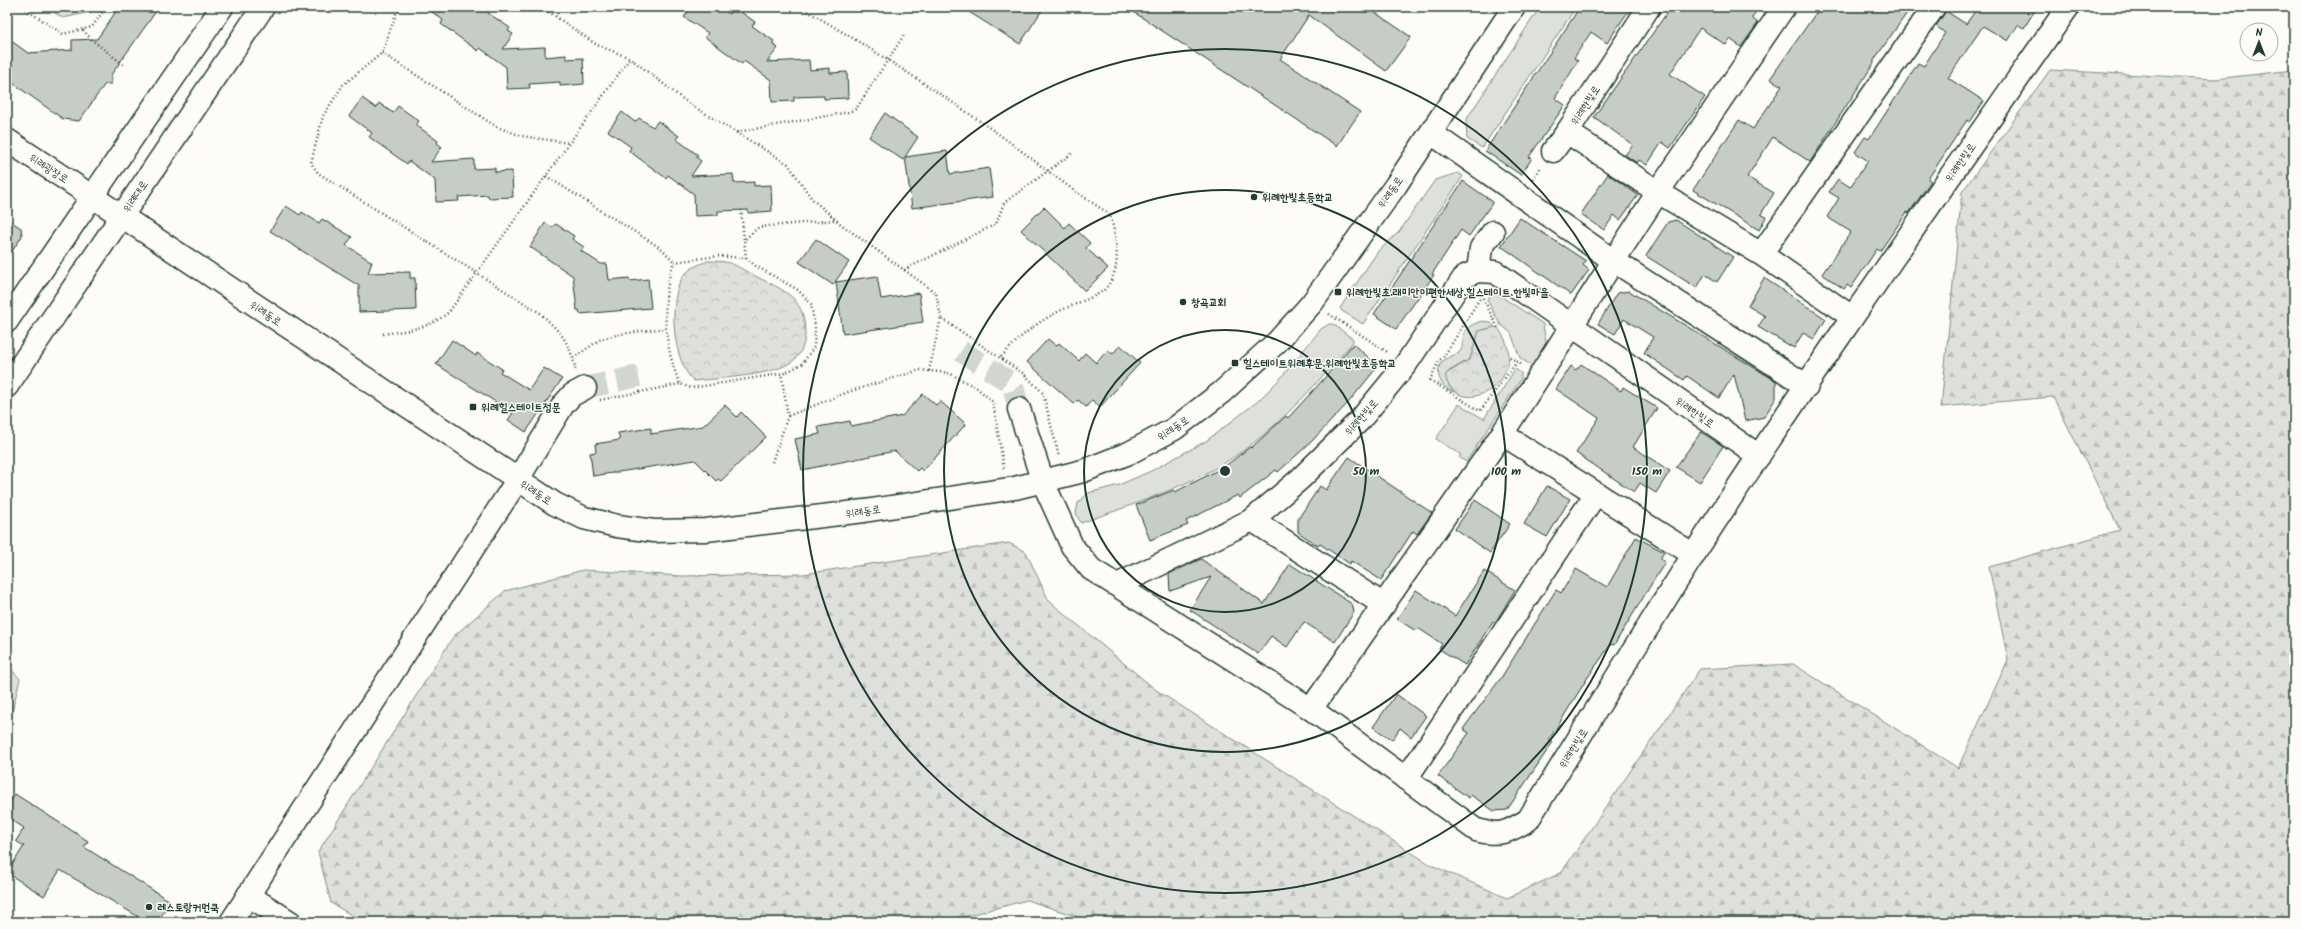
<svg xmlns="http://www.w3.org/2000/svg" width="2301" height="929" viewBox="0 0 2301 929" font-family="Kalam,'Poor Story',sans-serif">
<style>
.grass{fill:#dde0db;stroke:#7e8e88}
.forest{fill:url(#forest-firs);stroke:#7e8e88}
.park{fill:url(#park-crowns);stroke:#7e8e88}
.building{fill:#c6cdc7;stroke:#1f3d34}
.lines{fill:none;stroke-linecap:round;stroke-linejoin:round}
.minor-tunnel{stroke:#d1d6d0;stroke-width:22;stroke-dasharray:22 11;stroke-linecap:butt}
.minor-casing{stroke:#1f3d34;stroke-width:25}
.major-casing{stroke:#1f3d34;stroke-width:25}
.path{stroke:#1f3d34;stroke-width:2.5;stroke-dasharray:1 3;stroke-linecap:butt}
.minor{stroke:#fdfcf7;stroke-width:22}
.major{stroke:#fdfcf7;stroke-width:22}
.ring{fill:none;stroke:#1f3d34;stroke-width:2}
.poi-dot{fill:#1f3d34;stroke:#fdfcf7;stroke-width:1.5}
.labels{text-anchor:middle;stroke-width:3;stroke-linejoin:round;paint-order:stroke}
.street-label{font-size:11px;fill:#1f3d34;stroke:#fdfcf7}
.poi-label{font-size:11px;font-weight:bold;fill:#1f3d34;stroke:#fdfcf7;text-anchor:start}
.centre{fill:#1f3d34;stroke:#fdfcf7;stroke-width:2}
.ring-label{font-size:12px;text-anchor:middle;font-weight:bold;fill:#1f3d34;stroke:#fdfcf7;stroke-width:3;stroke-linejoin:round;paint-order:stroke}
</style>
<defs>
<pattern id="forest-firs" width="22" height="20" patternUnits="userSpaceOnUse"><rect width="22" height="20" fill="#dde0db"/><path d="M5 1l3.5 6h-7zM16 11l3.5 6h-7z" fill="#bdc1bd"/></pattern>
<pattern id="park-crowns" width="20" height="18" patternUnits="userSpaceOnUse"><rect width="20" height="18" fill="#dde0db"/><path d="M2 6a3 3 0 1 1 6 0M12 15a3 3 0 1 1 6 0" fill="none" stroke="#bdc1bd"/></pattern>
</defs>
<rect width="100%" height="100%" fill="#fdfcf7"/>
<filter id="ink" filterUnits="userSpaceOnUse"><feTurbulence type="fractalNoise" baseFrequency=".025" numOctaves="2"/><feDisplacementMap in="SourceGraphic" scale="8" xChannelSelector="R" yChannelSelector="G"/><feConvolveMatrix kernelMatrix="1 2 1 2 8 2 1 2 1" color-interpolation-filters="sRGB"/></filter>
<g filter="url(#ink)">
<g class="grass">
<polygon points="1540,7 1576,7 1482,148 1467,139 1466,120"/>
<polygon points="1458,173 1463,176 1363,324 1342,311 1340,308 1378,251 1399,232 1435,180"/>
<polygon points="1493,291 1543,324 1546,343 1532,366 1520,358 1511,333 1500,324 1487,300"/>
<path d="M 1482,321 L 1490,322 L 1495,327 L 1479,331 L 1470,359 L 1449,371 L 1449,386 L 1454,392 C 1441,390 1432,369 1444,360 C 1448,357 1454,355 1459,353 C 1469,341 1453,330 1482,321 Z"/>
<path d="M 1329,324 L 1333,324 L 1353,339 L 1353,342 C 1312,389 1269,439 1214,469 C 1172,492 1126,507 1081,523 L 1076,513 L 1078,503 L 1088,493 L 1119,485 L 1151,471 L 1206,441 L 1257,402 L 1279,380 L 1321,329 Z"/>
<polygon points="1515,369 1521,373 1521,379 1466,462 1459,457 1461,455 1436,439 1459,404 1484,419"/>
<polygon points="7,665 20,679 7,733"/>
</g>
<polygon class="forest" points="2050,70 2215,79 2294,70 2294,922 1093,922 1027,900 944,922 363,922 331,903 318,852 453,637 505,591 583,570 682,576 804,574 1009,543 1026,552 1049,601 1156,690 1431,865 1507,898 1561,873 1700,669 1793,664 1958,768 2008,660 1989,567 2120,530 2053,397 1941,407 1962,192"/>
<g class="park">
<polygon points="45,7 95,7 91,12 63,18"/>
<path d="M 708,261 C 735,261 733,265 755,276 C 783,290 805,296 805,333 C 805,342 802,353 794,360 C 777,376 718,378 694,381 C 673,362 668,305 681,280 C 687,269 697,265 708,261 Z"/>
<path d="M 1494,327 L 1498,328 C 1533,373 1473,415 1451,388 C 1448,384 1445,380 1446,374 L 1470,359 L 1479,331 Z"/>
</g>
<g class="building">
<polygon points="119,7 159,7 111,75 111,84 105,84 79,121 63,119 7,79 7,38 28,53 72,50 72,40 97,39"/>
<polygon points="425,7 492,7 488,13 510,28 508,31 513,34 503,49 545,47 545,57 566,55 566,59 583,58 584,84 560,86 560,82 529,84 530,88 507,89 506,67 480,48 478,51 441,24 443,20"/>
<polygon points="692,7 719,7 729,14 734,7 755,22 752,26 774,41 772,44 778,48 767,62 809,60 810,70 830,68 830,73 847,72 848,98 824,99 824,96 794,97 794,101 772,102 771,80 744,61 742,64 705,37 708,33 684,17"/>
<polygon points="961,7 1044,7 1020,44"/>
<polygon points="1126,7 1367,7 1411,37 1386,71 1309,15 1280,59 1360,112 1337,146"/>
<polygon points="1580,7 1631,7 1607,43 1591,32 1574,58 1578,61 1555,98 1565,105 1529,157 1532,158 1521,175 1485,151"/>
<polygon points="1671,7 1759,7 1752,18 1758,23 1741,47 1730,39 1726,45 1700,28 1670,74 1705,97 1670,148 1662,142 1647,165 1639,160 1637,163 1625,155 1633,145 1594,117"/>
<polygon points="1820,7 1911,7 1874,60 1874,63 1810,162 1773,137 1747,177 1774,193 1761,214 1766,217 1759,230 1693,190 1739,120 1753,129 1782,86 1770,79"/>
<polygon points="1978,7 2037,7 2024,28 2018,25 2008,41 1983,26 1948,78 1984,101 1970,122 1967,120 1928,179 1931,181 1909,213 1907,212 1880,251 1877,249 1851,288 1847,285 1844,289 1822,274 1851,232 1827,217 1839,198 1829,192 1838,179 1850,187 1868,161 1855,152 1865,137 1869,139 1918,63 1924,66 1945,33 1936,26 1946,11 1966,24"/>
<polygon points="362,98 376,108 379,103 393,113 398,106 419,121 416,125 438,141 437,143 442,147 431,162 474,159 474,169 495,168 495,172 512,171 513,197 489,198 488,195 458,197 459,201 436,202 435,180 409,161 407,164 369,137 372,133 349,116"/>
<polygon points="622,112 635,122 639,118 653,127 658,121 679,136 676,139 698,155 696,157 701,161 691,176 733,174 734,183 754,182 754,186 771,185 772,211 748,213 748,210 718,211 718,215 695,216 694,194 668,175 666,178 629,151 631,147 608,131"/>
<polygon points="885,113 918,137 903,160 869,137"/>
<polygon points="947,151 950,174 989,168 993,197 912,208 905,157"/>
<polygon points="1608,174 1638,195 1620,220 1614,215 1604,230 1581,214"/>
<polygon points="1463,181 1493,202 1469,236 1461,230 1432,274 1434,275 1396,329 1374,314"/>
<polygon points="286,206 300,215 302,212 319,223 322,219 352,237 346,245 372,262 368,273 410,272 410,278 415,278 416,310 359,312 359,286 270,231"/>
<polygon points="1044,207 1065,228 1069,223 1090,243 1086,248 1108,268 1085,291 1021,230"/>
<polygon points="1520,218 1586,261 1583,265 1589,270 1571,295 1501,246"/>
<polygon points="7,219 21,228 22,236 7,259"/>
<polygon points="1676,220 1733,257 1717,282 1705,274 1697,288 1646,256 1668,222"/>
<polygon points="545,223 552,227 556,224 574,236 572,239 584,247 581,251 601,264 607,264 609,280 629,278 630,281 648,279 651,308 580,314 579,310 577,310 573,276 530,247"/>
<polygon points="816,239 849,262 833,285 799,262"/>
<polygon points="877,276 881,299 919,293 923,322 843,334 836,282"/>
<polygon points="1764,278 1826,319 1814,339 1803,333 1794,348 1758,327 1765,316 1748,306"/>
<polygon points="1629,291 1776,381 1776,398 1764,417 1745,421 1734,374 1719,398 1687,376 1684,380 1644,353 1653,337 1624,319 1615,334 1598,324 1617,293"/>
<polygon points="1048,339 1056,346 1059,343 1079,361 1085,353 1096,363 1108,350 1113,354 1120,345 1140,363 1100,407 1092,400 1086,407 1078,400 1074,404 1027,362"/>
<polygon points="452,340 476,356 477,353 502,369 500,372 529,390 544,368 562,379 526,432 508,420 513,413 436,364"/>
<polygon points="1353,344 1378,366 1348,403 1311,442 1278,472 1276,470 1240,498 1238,495 1186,521 1188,525 1150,540 1136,505 1174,490 1175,492 1224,467 1250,447 1251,448 1286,416 1288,418 1322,381"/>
<polygon points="1581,364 1621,391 1623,387 1657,408 1633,447 1670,471 1656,493 1640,483 1634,492 1576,453 1599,418 1556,389 1571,366 1576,370"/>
<polygon points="923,394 936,405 940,401 966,424 923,471 920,468 917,471 895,451 802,470 795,439 820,434 818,427 850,421 851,426 902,416"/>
<polygon points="725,405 737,417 741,412 766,437 721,481 718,479 716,481 695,460 593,476 590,453 596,452 595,444 620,440 618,433 651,428 651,434 703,426"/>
<polygon points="1701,432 1723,446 1700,482 1676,467"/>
<polygon points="1349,457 1432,513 1417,534 1413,531 1381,580 1351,561 1350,564 1320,544 1318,546 1298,532 1298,519 1320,486 1326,490"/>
<polygon points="1547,486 1570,499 1547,537 1524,524"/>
<polygon points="1475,500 1510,524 1490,553 1455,529"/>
<polygon points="1636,537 1664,552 1660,559 1665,562 1614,645 1611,644 1588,677 1549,740 1553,742 1507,810 1494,811 1471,795 1469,798 1438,776 1469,733 1463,729 1501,678 1556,590 1561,593 1576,569 1607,587"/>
<polygon points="1201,559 1264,604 1290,564 1352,604 1354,612 1335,642 1304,622 1287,647 1271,636 1258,654 1190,610 1211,577 1170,591 1169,574"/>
<polygon points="1484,571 1515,590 1495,623 1493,621 1465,665 1439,649 1442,644 1418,628 1416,631 1397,619 1416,590 1455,616"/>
<polygon points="1396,694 1426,716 1411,737 1400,728 1392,740 1373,727"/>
<polygon points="15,794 88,841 84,847 170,901 158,922 147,922 60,870 44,896 7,873 24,846 16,841 24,828 7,817 7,807"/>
</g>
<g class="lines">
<g class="minor-tunnel">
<polyline points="961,351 1008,381 1014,390 1019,409"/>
<polyline points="585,388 639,376"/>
</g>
<g class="minor-casing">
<g id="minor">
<polyline points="1649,7 1567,132 1658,192 1761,254 1852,317"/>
<polyline points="1431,133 1614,261 1807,386"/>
<polyline points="7,140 555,504 584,518 617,526 654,531 706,530 864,511 1015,488 1083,471 1129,453 1174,429 1222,392 1277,342 1312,303 1396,185 1514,7"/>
<polyline points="1553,151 1567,132"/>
<polyline points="1761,254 1934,7"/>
<polyline points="1478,271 1481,248 1493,232"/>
<path d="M 1019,409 L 1043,482 L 1072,546 L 1091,569 L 1311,709 L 1476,830 C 1500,836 1507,833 1528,820 C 1583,731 1638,642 1694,554 C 1815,368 1942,188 2068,7"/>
<polyline points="1502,434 1694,555"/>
<polyline points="1252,520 1384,605"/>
<polyline points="1117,585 1252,520 1300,479 1360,420 1406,364 1465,276 1478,271 1495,272 1759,456"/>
<polyline points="1311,709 1502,434 1658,192 1784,7"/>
<polyline points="1406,779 1595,495"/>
<polyline points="248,895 290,922"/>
<polyline points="231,922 518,479 563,405 572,395 585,388"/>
</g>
</g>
<g class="major-casing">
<g id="major">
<polyline points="7,321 222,7"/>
<polyline points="7,386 263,7"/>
</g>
</g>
<g class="path">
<polyline points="22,7 63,34 92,27 106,7"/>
<path d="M 401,7 L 396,14 L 382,53 L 343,85 L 323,116 L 311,163 L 318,173 L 540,313 C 562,334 569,340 576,371"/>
<polyline points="542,7 597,45 630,58 688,103 788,164 812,199 842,225 936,293 941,318"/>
<path d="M 800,7 C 863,43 925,83 984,124 C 1027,153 1065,187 1110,214 C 1116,237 1124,270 1104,290 C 1096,297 1066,307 1054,314 C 1031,326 1018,339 1000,358"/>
<polyline points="83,30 92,40 124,65"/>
<polyline points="382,53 497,127 522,136 569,143"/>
<polyline points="737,132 849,112 856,109 904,35"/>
<polyline points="546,176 662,249 674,262"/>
<polyline points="1533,179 1541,167"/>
<polyline points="741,210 744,239"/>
<path d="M 718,256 L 746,258 L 756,266 L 798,290 L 811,304 L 815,327 L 814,347 L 802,364 L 785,373 L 691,388 L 680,384 C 664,348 660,299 674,262 Z"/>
<polyline points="746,258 744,240 759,227 835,220"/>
<polyline points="904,270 996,224 1004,203 1074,152"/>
<polyline points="1484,292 1443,358 1438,361 1438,363 1430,380 1480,411 1517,362"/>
<polyline points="1483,298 1498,328"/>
<polyline points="1329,314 1389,353"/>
<path d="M 383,334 C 410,330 428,329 449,312 L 630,58"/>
<polyline points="1510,357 1522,365"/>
<polyline points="573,358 601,339 620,334 666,328"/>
<polyline points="929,371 941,318 1024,374 1043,393 1059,457"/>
<polyline points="600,400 680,384"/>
<polyline points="788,416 848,392 920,370 949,373 977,388 993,402 1004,470"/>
<polyline points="772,462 788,416 781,373"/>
</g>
<use href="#minor" class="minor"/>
<use href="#major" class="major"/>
</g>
</g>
<g class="ring">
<circle cx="1225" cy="471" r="141"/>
<circle cx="1225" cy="471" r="281"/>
<circle cx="1225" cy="471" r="422"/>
</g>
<g class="poi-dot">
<circle cx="1254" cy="197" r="4"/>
<rect x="1334" y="288" width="8" height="8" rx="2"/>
<circle cx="1183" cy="302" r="4"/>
<rect x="1231" y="359" width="8" height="8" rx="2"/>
<rect x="469" y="403" width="8" height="8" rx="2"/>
<circle cx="149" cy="907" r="4"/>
</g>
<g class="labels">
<g class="street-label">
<text transform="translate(1585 105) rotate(-57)" y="4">위례한빛로</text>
<text transform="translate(1960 162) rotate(-55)" y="4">위례한빛로</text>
<text transform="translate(49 168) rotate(33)" y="4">위례광장로</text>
<text transform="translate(1390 192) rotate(-55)" y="4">위례동로</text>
<text transform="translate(135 196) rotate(-56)" y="4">위례대로</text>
<text transform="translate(266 313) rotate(34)" y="4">위례동로</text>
<text transform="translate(1695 412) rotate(35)" y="4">위례한빛로</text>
<text transform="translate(1361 417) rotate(-48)" y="4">위례한빛로</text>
<text transform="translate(1173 428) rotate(-33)" y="4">위례동로</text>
<text transform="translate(536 492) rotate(33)" y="4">위례동로</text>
<text transform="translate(863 511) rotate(-8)" y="4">위례동로</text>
<text transform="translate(1573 748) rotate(-58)" y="4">위례한빛로</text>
</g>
<g class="poi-label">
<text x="1262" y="201">위례한빛초등학교</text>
<text x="1346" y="296">위례한빛초.래미안이편한세상.힐스테이트.한빛마을</text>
<text x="1191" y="306">창곡교회</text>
<text x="1243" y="367">힐스테이트위례후문.위례한빛초등학교</text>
<text x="481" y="411">위례힐스테이트정문</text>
<text x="157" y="911">레스토랑커먼쿡</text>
</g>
</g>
<circle cx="1225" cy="471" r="6" class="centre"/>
<g class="ring-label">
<text x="1366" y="475">50 m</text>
<text x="1506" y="475">100 m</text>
<text x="1647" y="475">150 m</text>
</g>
<rect width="2301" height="929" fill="none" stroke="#fdfcf7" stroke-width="24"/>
<rect x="12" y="12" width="2277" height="905" fill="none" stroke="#1f3d34" stroke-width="1.5" filter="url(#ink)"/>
<g transform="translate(2259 42)"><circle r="19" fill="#fdfcf7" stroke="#a4b0a9"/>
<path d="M0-3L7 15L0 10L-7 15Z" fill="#1f3d34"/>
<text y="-6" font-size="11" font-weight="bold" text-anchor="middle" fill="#1f3d34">N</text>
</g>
</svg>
